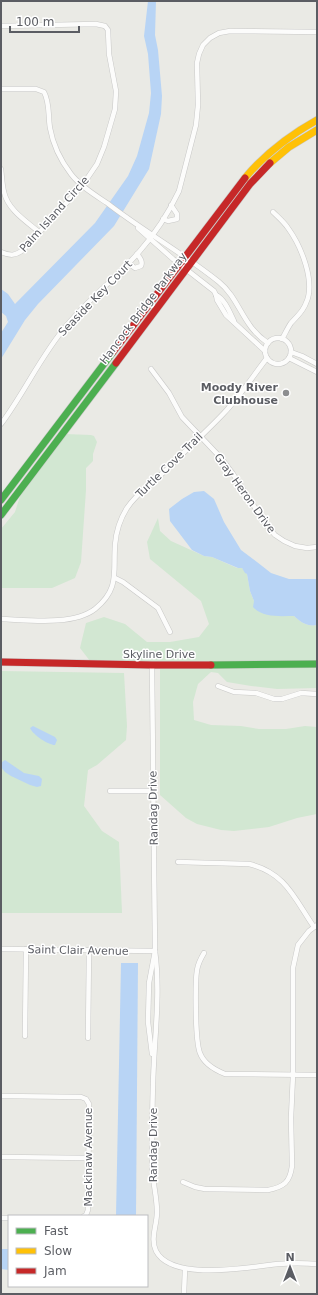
<svg xmlns="http://www.w3.org/2000/svg" width="318" height="1295" viewBox="0 0 318 1295" font-family="'DejaVu Sans',sans-serif">
<style>
.green{fill:#d2e7d2}
.water{fill:#b8d4f5}
.lines{fill:none;stroke-linecap:round;stroke-linejoin:round}
.street-casing{stroke:#c8c8c7;stroke-width:5.5}
.fast-casing{stroke:#c7c7c6;stroke-width:8}
.slow-casing{stroke:#c7c7c6;stroke-width:8}
.jam-casing{stroke:#c7c7c6;stroke-width:8}
.street{stroke:#fcfcfb;stroke-width:4.5}
.fast{stroke:#4caf50;stroke-width:7}
.slow{stroke:#ffc107;stroke-width:7}
.jam{stroke:#c62828;stroke-width:7}
.poi-dot{fill:#8d8e90;stroke:#fff;stroke-width:1.5}
.labels{text-anchor:middle;stroke-width:3;stroke-linejoin:round;paint-order:stroke}
.street-label{font-size:11px;fill:#5b5d63;stroke:#fff}
.poi-label{font-size:11px;font-weight:bold;fill:#5b5d63;stroke:#fff;text-anchor:end}
</style>
<rect width="100%" height="100%" fill="#eaeae5"/>
<g class="green">
<polygon points="65,434 91,435 94,436 97,442 93,454 93,461 86,468 86,490 81,562 75,578 52,588 1,588 1,529 15,512 22,490"/>
<path d="M 158,518 L 160,531 L 171,541 L 204,556 L 212,557 L 237,568 L 242,568 L 247,574 L 250,591 L 254,601 L 254,604 L 279,616 L 294,616 C 300,622 308,627 317,625 L 317,661 L 152,662 L 90,661 L 80,648 L 86,623 L 104,617 L 125,624 L 147,642 L 170,642 L 199,637 L 209,624 L 201,601 L 150,559 L 147,542 Z"/>
<polygon points="317,666 317,688 277,689 251,686 227,682 218,673 211,672 198,684 193,702 194,720 211,725 241,726 259,729 286,729 305,726 317,727 317,814 297,818 269,827 234,831 221,830 197,824 186,818 160,795 160,668"/>
<polygon points="1,671 124,673 127,726 126,740 97,765 88,770 84,806 102,831 119,842 122,913 1,913"/>
</g>
<g class="water">
<polygon points="148,1 156,1 155,35 158,50 162,96 161,114 149,169 114,226 38,304 25,320 1,359 1,333 8,322 6,316 1,312 1,289 8,294 15,304 95,223 128,176 137,156 149,113 151,93 148,54 144,36"/>
<path d="M 204,491 L 214,499 L 224,522 L 241,550 L 257,562 L 271,573 L 289,579 L 317,579 L 317,625 C 308,627 300,622 294,616 C 280,616 263,618 253,607 L 254,601 L 250,591 L 247,574 L 245,573 L 242,568 L 238,568 L 212,557 L 204,556 L 192,550 L 170,521 L 169,509 L 182,499 L 194,492 Z"/>
<path d="M 33,726 L 55,737 L 57,740 L 55,745 C 48,745 33,735 30,728 Z"/>
<polygon points="5,760 24,773 39,776 42,779 41,786 37,787 30,785 11,776 5,772 1,767 1,763"/>
<polygon points="121,963 138,963 136,1216 116,1216"/>
<polygon points="1,1249 9,1249 9,1270 1,1269"/>
</g>
<g class="lines">
<g class="street-casing">
<g id="street">
<path d="M 1,26 L 96,24 L 105,26 L 108,30 L 109,54 L 116,91 L 115,109 L 104,147 L 97,164 L 82,186 L 24,249 C 16,256 10,256 1,252"/>
<path d="M 1,89 L 36,89 L 44,92 C 50,103 48,116 50,128 C 53,145 61,161 71,174 C 80,186 95,195 107,203 C 143,231 183,253 219,282 C 240,299 242,326 268,343"/>
<path d="M 1,169 C 2,177 2,184 4,192 C 8,210 26,221 39,232"/>
<path d="M 273,212 C 278,217 284,222 288,228 C 301,246 316,282 306,303 C 303,312 297,316 291,323 C 288,327 285,334 282,339"/>
<polyline points="163,219 168,221 177,219 177,214 171,205"/>
<polyline points="138,228 173,259 214,291 216,295 217,300 226,315 265,351"/>
<path d="M 128,263 L 135,268 L 141,266 C 143,261 140,258 137,254"/>
<path d="M 216,295 C 225,299 230,313 234,321"/>
<circle cx="278" cy="351" r="13"/>
<polyline points="291,352 302,356 317,364"/>
<polyline points="289,358 317,372"/>
<polyline points="151,369 169,393 182,417 221,458 233,474 267,526 275,535 284,541 295,546 307,548 317,547"/>
<path d="M 1,424 C 25,392 41,355 67,325 C 89,299 117,277 139,252 C 155,234 169,212 179,191 L 196,125 L 198,105 L 197,63 L 199,54 L 203,45 L 210,38 L 219,33 L 230,31 L 317,32"/>
<polyline points="115,578 123,582 158,608 170,632"/>
<path d="M 1,619 C 28,620 73,626 95,609 C 120,589 113,572 115,545 C 116,532 120,519 127,508 C 138,491 156,481 170,466 C 188,448 207,431 224,413 C 240,396 253,376 267,358"/>
<polyline points="152,665 155,951 149,983 148,1022 152,1054"/>
<polyline points="218,686 234,692 256,693 274,699 282,699 301,693 317,694"/>
<polyline points="110,791 153,791"/>
<path d="M 178,862 L 249,864 C 286,873 294,898 314,927"/>
<polyline points="1,949 155,951"/>
<path d="M 155,951 C 160,987 156,1024 154,1061 C 152,1095 152,1130 152,1164 C 152,1180 157,1196 157,1212 C 157,1225 150,1239 156,1251 C 172,1282 250,1267 278,1264 C 291,1263 304,1263 317,1264"/>
<path d="M 204,953 C 201,958 198,964 197,970 C 195,983 195,1041 200,1053 C 204,1064 215,1070 225,1074 L 317,1075"/>
<polyline points="25,1036 26,949"/>
<polyline points="88,1038 89,950"/>
<polyline points="1,1096 81,1097 86,1099 89,1104 88,1210 86,1215 84,1216"/>
<polyline points="1,1157 89,1158"/>
<path d="M 183,1182 L 195,1187 L 205,1189 L 268,1190 C 284,1187 290,1182 292,1166 L 291,1118 L 293,1075 L 293,968 L 298,945 L 309,931 L 317,925"/>
<polyline points="1,1218 9,1218"/>
<polyline points="184,1294 185,1269"/>
</g>
</g>
<g class="fast-casing">
<g id="fast">
<polyline points="1,500 113,352"/>
<polyline points="1,515 116,363"/>
<polyline points="211,665 317,664"/>
</g>
</g>
<g class="slow-casing">
<g id="slow">
<polyline points="270,163 289,147 317,130"/>
<path d="M 245,178 C 265,154 290,135 317,120"/>
</g>
</g>
<g class="jam-casing">
<g id="jam">
<polyline points="113,352 245,178"/>
<polyline points="116,363 250,184 270,163"/>
<polyline points="1,662 152,665 211,665"/>
</g>
</g>
<use href="#street" class="street"/>
<use href="#fast" class="fast"/>
<use href="#slow" class="slow"/>
<use href="#jam" class="jam"/>
</g>
<circle class="poi-dot" cx="286" cy="393" r="4"/>
<g class="labels">
<g class="street-label">
<text transform="translate(54 214) rotate(-48)" y="4">Palm Island Circle</text>
<text transform="translate(95 298) rotate(-46)" y="4">Seaside Key Court</text>
<text transform="translate(143 308) rotate(-53)" y="4">Hancock Bridge Parkway</text>
<text transform="translate(169 465) rotate(-44)" y="4">Turtle Cove Trail</text>
<text transform="translate(245 493) rotate(54)" y="4">Gray Heron Drive</text>
<text x="159" y="658">Skyline Drive</text>
<text transform="translate(153 808) rotate(-91)" y="4">Randag Drive</text>
<text transform="translate(78 950) rotate(1)" y="4">Saint Clair Avenue</text>
<text transform="translate(153 1145) rotate(-90)" y="4">Randag Drive</text>
<text transform="translate(88 1157) rotate(-90)" y="4">Mackinaw Avenue</text>
</g>
<g class="poi-label">
<text x="278" y="391">Moody River<tspan x="278" dy="13">Clubhouse</tspan></text>
</g>
</g>
<rect width="318" height="1295" fill="none" stroke="#5b5d63" stroke-width="4"/>
<rect x="8" y="1215" width="140" height="72" fill="#ffffff" stroke="#bdbec1"/>
<rect x="16" y="1228" width="20" height="6" fill="#4caf50" stroke="#bdbec1"/>
<text x="44" y="1235" font-size="12" fill="#5b5d63">Fast</text>
<rect x="16" y="1248" width="20" height="6" fill="#ffc107" stroke="#bdbec1"/>
<text x="44" y="1255" font-size="12" fill="#5b5d63">Slow</text>
<rect x="16" y="1268" width="20" height="6" fill="#c62828" stroke="#bdbec1"/>
<text x="44" y="1275" font-size="12" fill="#5b5d63">Jam</text>
<g transform="translate(290 1267)" stroke="#ffffff" stroke-width="3" paint-order="stroke">
<path d="M0-3L7 15L0 10L-7 15Z" fill="#5b5d63"/>
<text y="-6" font-size="11" font-weight="bold" text-anchor="middle" fill="#5b5d63">N</text>
</g>
<path d="M10 26v6h69v-6" fill="none" stroke="#5b5d63" stroke-width="2"/>
<text x="16" y="26" font-size="12" fill="#5b5d63" stroke="#ffffff" stroke-width="3" paint-order="stroke">100 m</text>
</svg>
